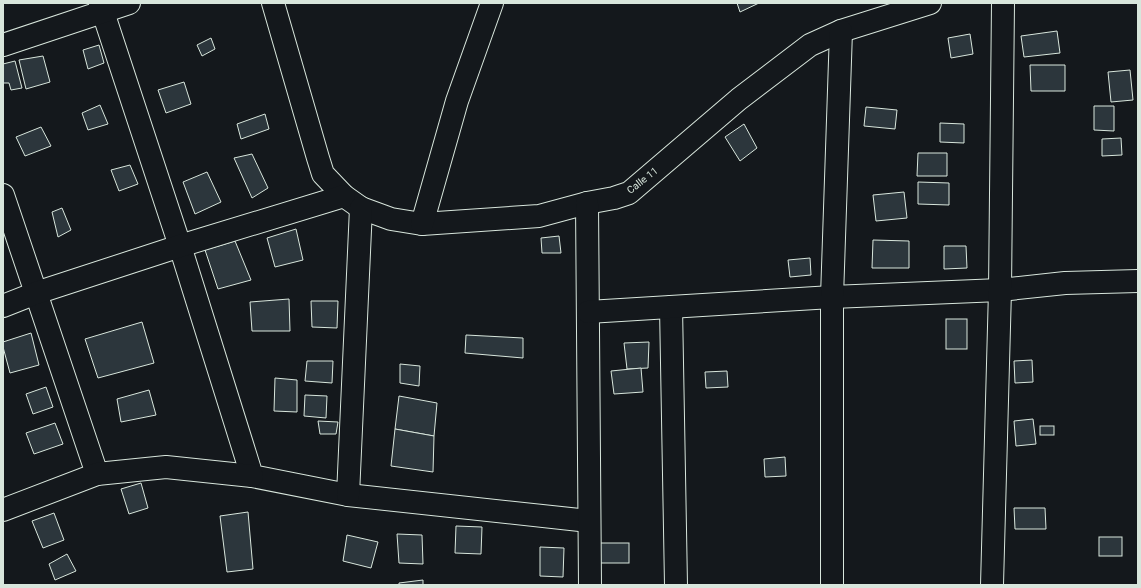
<svg xmlns="http://www.w3.org/2000/svg" width="1141" height="588" viewBox="0 0 1141 588" font-family="Roboto,sans-serif">
<style>
.building{fill:#2c363c;stroke:#d8e6dc}
.lines{fill:none;stroke-linecap:round;stroke-linejoin:round}
.minor-casing{stroke:#d8e6dc;stroke-width:24}
.minor{stroke:#14181c;stroke-width:22}
.labels{text-anchor:middle;stroke-width:3;stroke-linejoin:round;paint-order:stroke}
.street-label{font-size:10px;fill:#d8e6dc;stroke:#14181c}
</style>
<rect width="100%" height="100%" fill="#14181c"/>
<g class="building">
<polygon points="737,3 759,3 740,12"/>
<polygon points="1057,31 1060,53 1024,57 1021,36"/>
<polygon points="970,34 973,54 951,58 948,38"/>
<polygon points="211,38 215,49 202,56 197,45"/>
<polygon points="99,45 104,63 88,69 83,50"/>
<polygon points="43,56 50,82 26,89 19,60"/>
<polygon points="15,61 22,88 11,90 9,83 3,83 3,64"/>
<polygon points="1030,65 1065,65 1065,91 1031,91"/>
<polygon points="1130,70 1133,100 1111,102 1108,72"/>
<polygon points="184,82 191,104 166,113 158,90"/>
<polygon points="100,105 108,124 88,130 82,113"/>
<polygon points="1094,106 1114,106 1114,131 1094,130"/>
<polygon points="866,107 897,110 895,129 864,126"/>
<polygon points="265,114 269,129 241,139 237,124"/>
<polygon points="940,123 964,124 964,143 940,142"/>
<polygon points="744,124 757,148 740,161 725,137"/>
<polygon points="41,127 51,146 25,156 16,137"/>
<polygon points="1121,138 1122,155 1102,156 1102,139"/>
<polygon points="918,153 947,153 947,176 917,176"/>
<polygon points="252,154 268,188 252,198 234,158"/>
<polygon points="130,165 138,184 119,191 111,170"/>
<polygon points="207,172 221,202 195,214 183,182"/>
<polygon points="918,182 949,183 949,205 918,204"/>
<polygon points="904,192 907,218 876,221 873,195"/>
<polygon points="62,208 71,230 58,237 52,212"/>
<polygon points="296,229 303,260 275,267 267,238"/>
<polygon points="559,236 561,253 542,253 541,238"/>
<polygon points="873,240 909,241 909,268 872,268"/>
<polygon points="235,241 251,280 218,289 205,250"/>
<polygon points="944,246 966,246 967,268 944,269"/>
<polygon points="810,258 811,275 790,277 788,260"/>
<polygon points="289,299 290,331 252,331 250,302"/>
<polygon points="311,301 338,301 337,328 312,327"/>
<rect x="946" y="319" width="21" height="30"/>
<polygon points="142,322 154,363 98,378 85,339"/>
<polygon points="31,333 39,365 10,373 3,347 3,342"/>
<polygon points="466,335 523,338 523,358 465,353"/>
<polygon points="649,342 648,368 627,369 624,343"/>
<polygon points="1032,360 1033,382 1015,383 1014,361"/>
<polygon points="307,361 333,361 332,383 305,381"/>
<polygon points="400,364 420,366 419,386 400,383"/>
<polygon points="641,368 643,392 614,394 611,371"/>
<polygon points="727,371 728,387 706,388 705,372"/>
<polygon points="275,378 297,380 297,412 274,411"/>
<polygon points="46,387 53,407 33,414 26,394"/>
<polygon points="149,390 156,415 121,422 117,399"/>
<polygon points="305,395 327,396 326,418 304,416"/>
<polygon points="399,396 437,403 434,436 395,429"/>
<polygon points="1033,419 1036,444 1016,446 1014,421"/>
<polygon points="318,421 338,422 336,434 320,434"/>
<polygon points="55,423 63,444 34,454 26,433"/>
<rect x="1040" y="426" width="14" height="9"/>
<polygon points="395,429 434,436 433,472 391,466"/>
<polygon points="785,457 786,476 765,477 764,459"/>
<polygon points="141,483 148,508 129,514 121,489"/>
<polygon points="1014,508 1045,508 1046,529 1015,529"/>
<polygon points="248,512 253,569 227,572 220,516"/>
<polygon points="54,513 64,540 43,548 32,521"/>
<polygon points="456,526 482,527 481,554 455,553"/>
<polygon points="397,534 422,535 423,564 399,563"/>
<polygon points="347,535 378,542 371,568 343,561"/>
<rect x="1099" y="537" width="23" height="19"/>
<rect x="600" y="543" width="29" height="20"/>
<polygon points="540,547 564,548 563,577 540,576"/>
<polygon points="67,554 76,571 55,580 49,564"/>
<polygon points="423,580 423,585 399,585 399,583"/>
</g>
<g class="lines">
<g class="minor-casing">
<g id="minor">
<polyline points="100,3 180,246 252,476 348,495 589,521"/>
<polyline points="273,3 318,158 323,174 344,196 361,208 391,219 422,224 539,216 587,203 614,198 629,193 739,99 810,45 841,31 930,3"/>
<polyline points="3,45 129,3"/>
<polyline points="3,195 97,474"/>
<polyline points="587,203 590,585"/>
<polyline points="422,224 457,101 492,3"/>
<polyline points="3,306 36,293 180,246 344,196"/>
<polyline points="671,307 676,585"/>
<polyline points="588,312 832,297 1000,290 1065,283 1138,281"/>
<polyline points="348,495 361,208"/>
<polyline points="3,510 97,474 166,467 252,476"/>
<polyline points="832,585 832,297 841,31"/>
<polyline points="992,585 1000,290 1003,3"/>
</g>
</g>
<use href="#minor" class="minor"/>
</g>
<g class="labels">
<g class="street-label">
<text transform="translate(642 180) rotate(-38)" y="4">Calle 11</text>
</g>
</g>
<rect width="1141" height="588" fill="none" stroke="#d8e6dc" stroke-width="8"/>
</svg>
